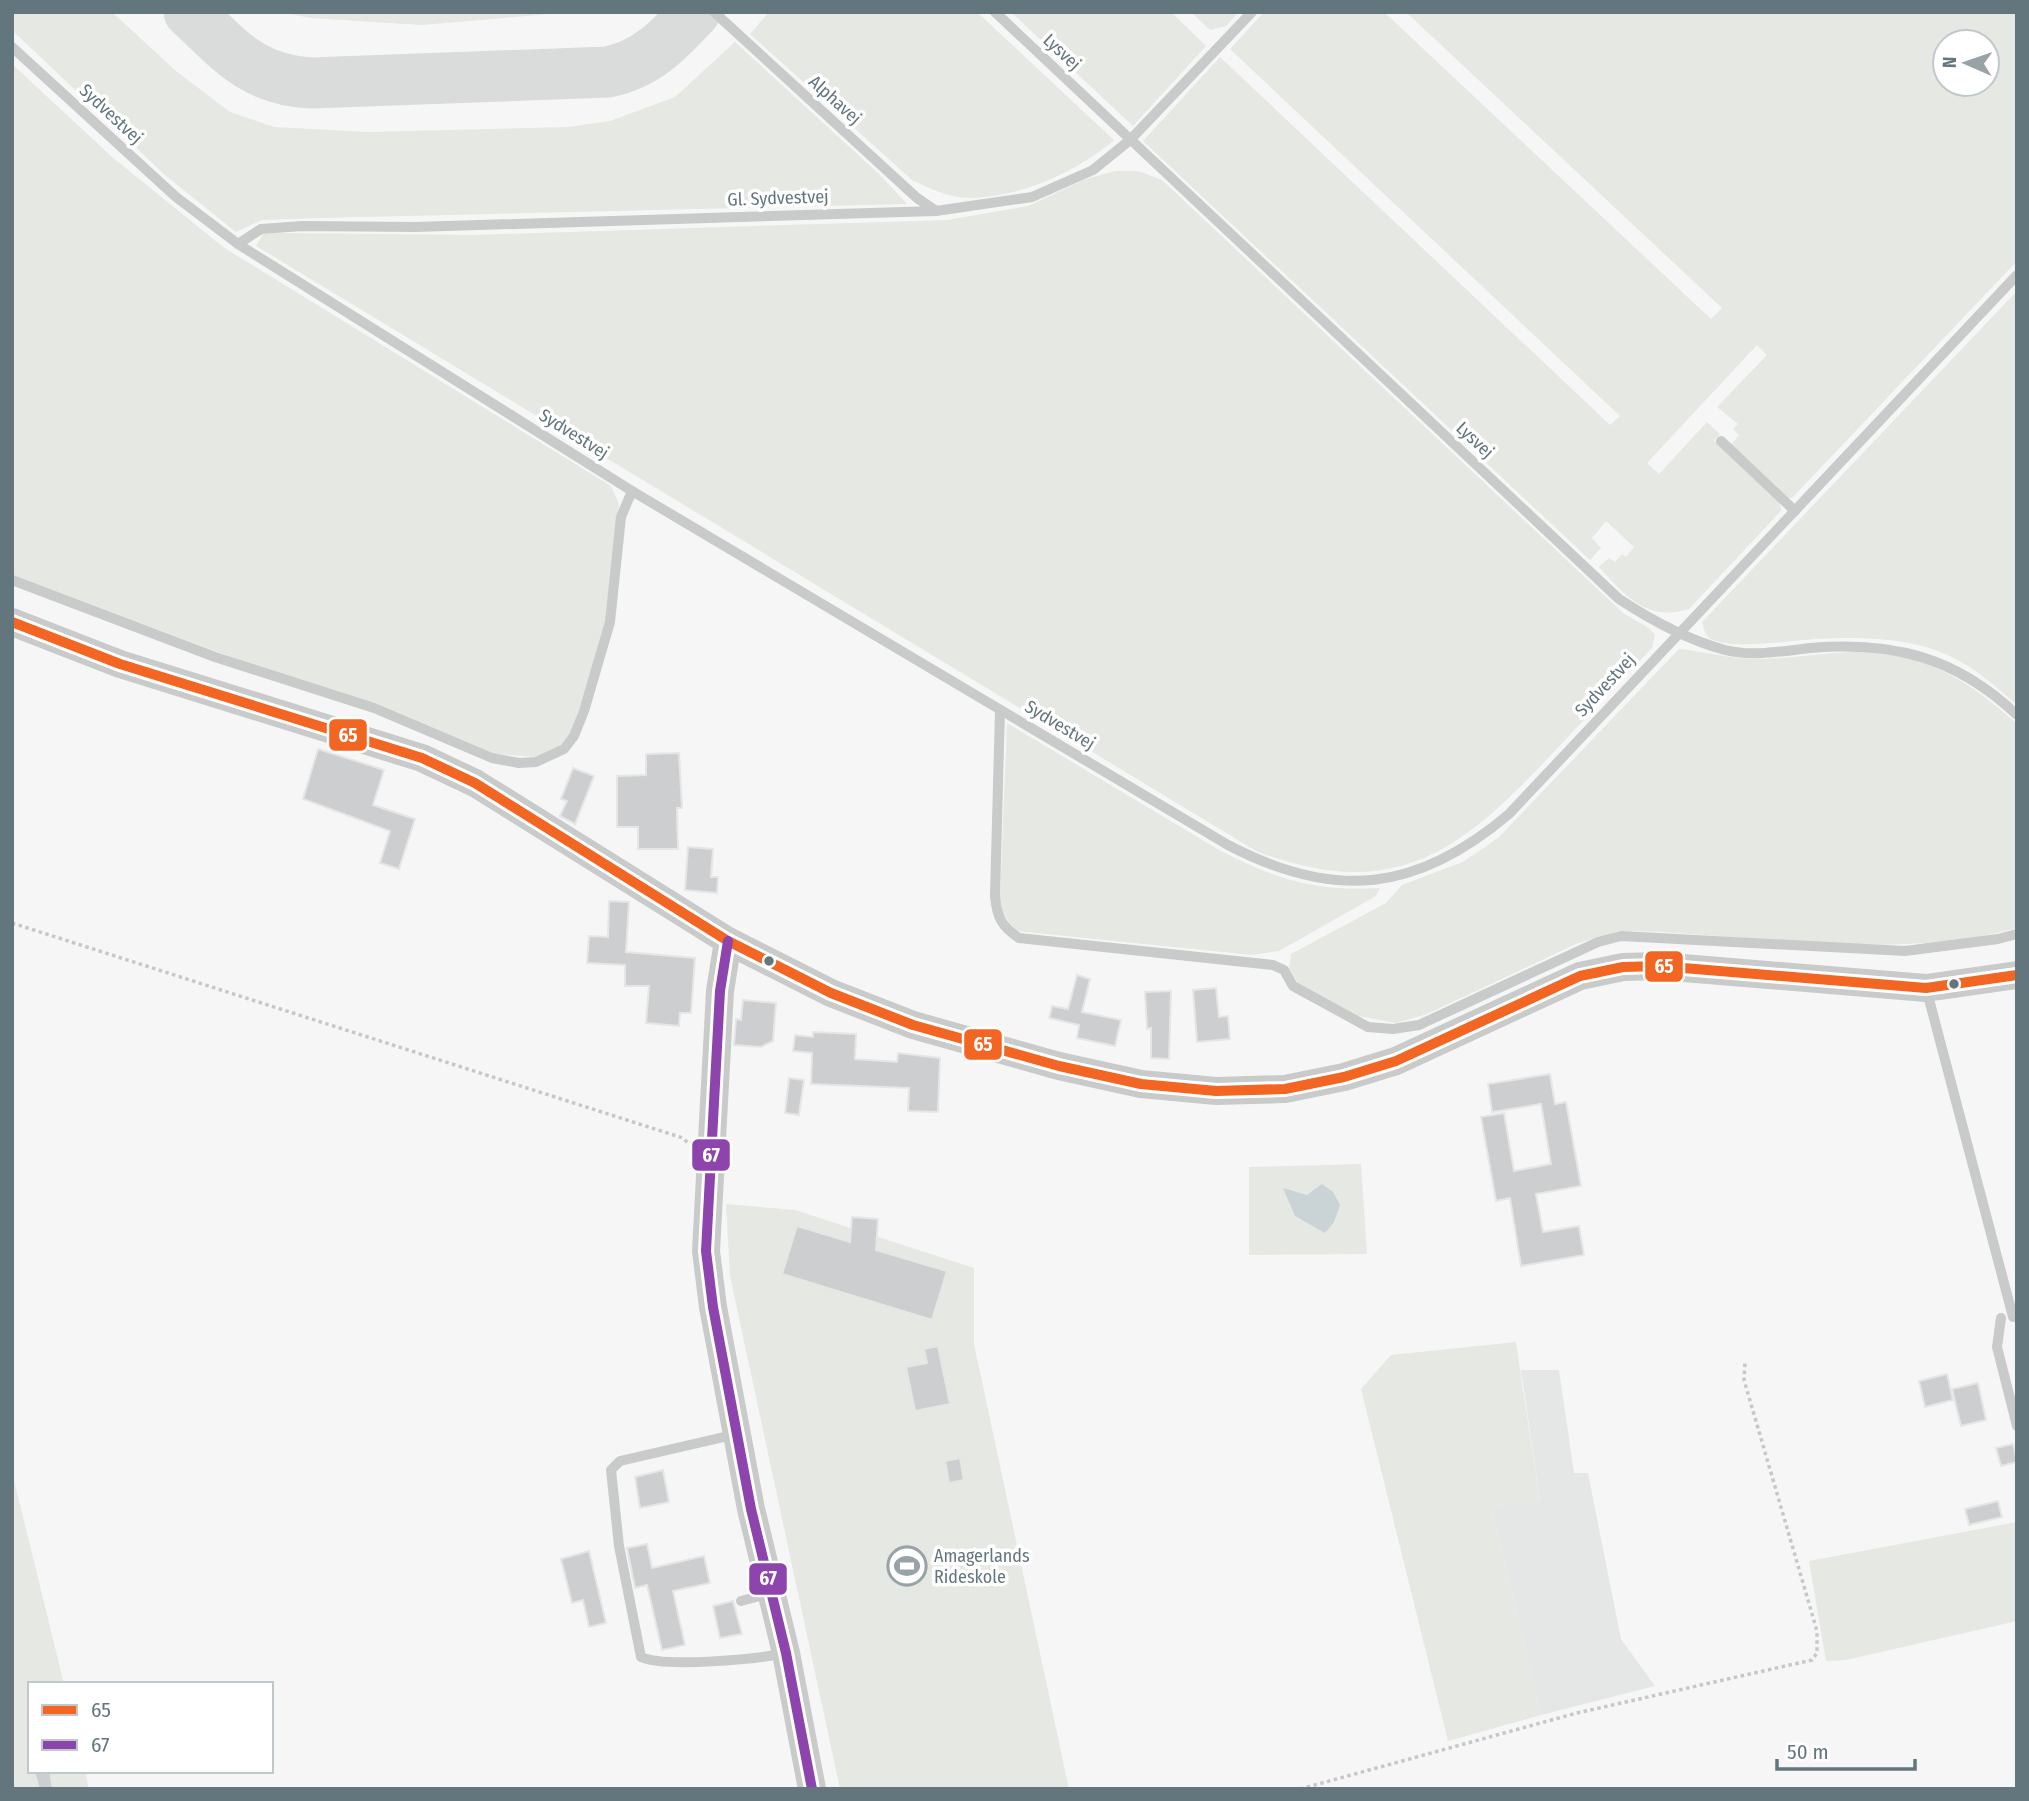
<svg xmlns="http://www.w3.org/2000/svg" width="2029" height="1801" viewBox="0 0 2029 1801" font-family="'Fira Sans Condensed',sans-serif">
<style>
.built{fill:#e5e7e6}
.green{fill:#e6e8e3;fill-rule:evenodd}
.water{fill:#cad3d5}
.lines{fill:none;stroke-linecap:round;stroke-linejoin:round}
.taxiway{stroke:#dadcdc;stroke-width:51}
.building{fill:#cccecf;stroke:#e6e6e6;stroke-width:2}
.path{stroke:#c6c7c8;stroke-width:3.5;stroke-dasharray:3.5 3.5;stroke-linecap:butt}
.service{stroke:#c9cbcb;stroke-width:10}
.tertiary{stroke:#c9cbcb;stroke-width:28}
.bus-1-casing{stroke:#fff;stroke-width:16}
.bus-2-casing{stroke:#fff;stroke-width:16}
.bus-1{stroke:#f26522;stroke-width:10}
.bus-2{stroke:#8e44ad;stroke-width:10}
.bus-dot{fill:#64767d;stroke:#fff;stroke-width:2.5}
.labels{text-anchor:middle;stroke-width:7;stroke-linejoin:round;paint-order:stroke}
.street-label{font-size:18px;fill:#64767d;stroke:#fff}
.poi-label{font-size:18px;fill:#64767d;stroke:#fff;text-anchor:start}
.line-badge{stroke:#fff;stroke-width:2.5}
.badge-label{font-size:19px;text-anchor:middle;font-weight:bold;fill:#fff}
</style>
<rect width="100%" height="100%" fill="#f6f6f6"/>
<polygon class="built" points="1521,1370 1559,1370 1574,1473 1588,1473 1621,1639 1655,1686 1541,1715 1491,1507 1540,1501"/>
<g class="green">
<polygon points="12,12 112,12 176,71 230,112 274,127 367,132 568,127 610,121 675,97 735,42 879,174 907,204 321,218 262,220 236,232 166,176 12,30"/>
<polygon points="280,12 573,12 422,25 311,18"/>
<path d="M 769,12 L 977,12 L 1114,140 C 1077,172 1019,198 969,198 C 949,198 929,188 912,180 L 750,34 Z"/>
<polygon points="1011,12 1171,12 1206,46 1133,126"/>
<polygon points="1191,12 1239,12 1226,26 1210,30"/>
<path d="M 1264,12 L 1384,12 L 1711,319 L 1722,308 L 1406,12 L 2017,12 L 2017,261 L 1792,498 L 1785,498 L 1730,446 L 1739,435 L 1733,429 L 1738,424 L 1717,407 L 1767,355 L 1757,345 L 1647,463 L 1659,474 L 1707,422 L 1720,434 L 1714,440 L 1780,503 L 1781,511 L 1689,609 C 1647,622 1625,596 1599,567 L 1609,558 L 1615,562 L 1622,554 L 1626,557 L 1634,547 L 1606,521 L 1592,538 L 1601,548 L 1590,560 L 1143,141 L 1220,57 L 1610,425 L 1620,416 L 1230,49 ZM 1945,42 L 1987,42 L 1987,84 L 1945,84 Z"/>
<polygon points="12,64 111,156 223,247 611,486 619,504 605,624 593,669 571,732 556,750 538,757 495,754 384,707 258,667 12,575"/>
<path d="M 1115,171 L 1138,171 L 1162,180 L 1623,613 L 1649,628 L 1655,635 L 1652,648 C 1618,684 1583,721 1549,757 C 1458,854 1391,903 1256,851 L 256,246 L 263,234 L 273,233 L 474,235 L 947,220 L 1028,206 L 1086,179 Z"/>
<path d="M 2017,291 L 2017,705 C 1992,683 1965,659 1932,649 C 1896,637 1852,637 1815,639 C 1790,641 1734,649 1713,640 C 1705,637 1704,629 1702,622 Z"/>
<path d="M 1679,649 C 1707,652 1735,660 1764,659 C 1801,658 1857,647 1892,654 C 1941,663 1981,691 2017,724 L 2017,928 C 1887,963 1751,932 1619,931 L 1578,943 L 1427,1014 L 1396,1023 L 1348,1014 L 1298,983 L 1289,968 L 1291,954 L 1386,903 L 1402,885 L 1463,862 L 1498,838 Z"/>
<path d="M 1007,723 L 1219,850 C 1275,879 1315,892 1380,888 L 1376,896 L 1279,951 L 1252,955 L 1016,931 L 1001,911 L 1000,897 Z"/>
<polygon points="1361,1164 1367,1254 1249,1255 1249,1167"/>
<polygon points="726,1204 795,1210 974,1268 974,1344 1069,1789 840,1789 730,1276"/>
<polygon points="1516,1342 1540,1502 1491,1507 1541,1715 1448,1741 1361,1389 1391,1355"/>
<polygon points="12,1472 64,1684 30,1684 30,1771 85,1771 89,1789 12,1789"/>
<polygon points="2017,1522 2017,1621 1846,1660 1826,1661 1809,1561"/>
</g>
<polygon class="water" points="1322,1184 1333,1192 1340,1205 1334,1222 1325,1233 1295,1216 1283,1188 1307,1195"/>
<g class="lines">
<path class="taxiway" d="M 189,12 C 230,50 252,80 311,83 L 608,72 C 647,64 669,40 695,12"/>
</g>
<g class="building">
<polygon points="318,749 384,770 373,805 415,819 399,869 380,863 390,831 303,799"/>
<polygon points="679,753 682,808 677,808 678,849 638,849 638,827 617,827 617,776 646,775 646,754"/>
<polygon points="573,768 594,776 575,824 560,816 567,801 561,799"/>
<polygon points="688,847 713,849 711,877 718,877 717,893 685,890"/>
<polygon points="609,901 629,902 626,952 695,958 691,1013 680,1013 679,1026 646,1023 649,986 625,986 625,965 587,963 589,936 608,937"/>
<polygon points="1077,975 1090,979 1082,1012 1121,1020 1115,1046 1077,1038 1079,1025 1049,1018 1052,1006 1068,1009"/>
<polygon points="1216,988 1219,1017 1228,1016 1230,1039 1197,1042 1193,990"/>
<polygon points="1171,991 1169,1059 1151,1058 1151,1028 1147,1029 1145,992"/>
<polygon points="743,1000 776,1003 773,1041 761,1047 734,1045 736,1019 741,1020"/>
<polygon points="813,1032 856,1034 855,1059 897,1062 898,1053 940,1058 938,1112 908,1111 909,1088 811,1084 812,1053 793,1051 795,1035 813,1037"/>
<polygon points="1550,1074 1555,1104 1566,1102 1581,1186 1536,1194 1543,1232 1579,1226 1584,1255 1521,1266 1510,1198 1496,1201 1481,1117 1504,1113 1514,1171 1551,1164 1541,1104 1492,1112 1488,1084"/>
<polygon points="789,1078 804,1080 799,1115 785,1113"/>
<polygon points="852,1217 878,1219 876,1250 947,1271 932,1320 782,1274 797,1226 850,1242"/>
<polygon points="938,1346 950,1404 915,1411 906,1367 927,1363 924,1349"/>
<polygon points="1947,1374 1953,1400 1925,1407 1919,1381"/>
<polygon points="1978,1383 1986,1420 1961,1426 1952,1389"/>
<polygon points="2013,1444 2017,1462 2001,1466 1996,1448"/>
<polygon points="960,1458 964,1480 949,1483 945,1461"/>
<polygon points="663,1470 669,1502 640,1508 635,1477"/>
<polygon points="1998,1501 2002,1517 1969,1525 1965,1509"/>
<polygon points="647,1544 652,1568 704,1556 710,1583 673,1591 685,1645 662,1650 647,1585 635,1588 627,1548"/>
<polygon points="589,1551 606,1623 589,1627 583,1600 572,1603 561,1559"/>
<polygon points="733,1601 742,1634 720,1638 713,1606"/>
<polygon points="34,1771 50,1771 53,1789 39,1789"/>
</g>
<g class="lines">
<g class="path">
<polyline points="12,923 683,1138 688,1143"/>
<polyline points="1300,1789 1577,1713 1812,1660 1817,1653 1817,1631 1744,1380 1745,1363"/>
</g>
<g class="service">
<polyline points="714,12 917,198 936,211"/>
<path d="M 995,12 L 1619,599 C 1651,620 1688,640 1725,650 C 1752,657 1783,651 1810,648 C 1893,641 1956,657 2017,715"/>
<path d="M 12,47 L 176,197 L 238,244 L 632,491 L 1228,845 C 1335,901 1417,892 1509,814 L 2017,275"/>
<polyline points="238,244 261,229 302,226 415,227 936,211 1032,197 1093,170 1130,140 1252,12"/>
<polyline points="1721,441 1795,511"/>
<polyline points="12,580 215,657 374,708 492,758 519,763 536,762 564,749 574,736 584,711 610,622 621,517 632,491"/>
<path d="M 1000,710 L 995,896 C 997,917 1001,926 1019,938 L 1273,965 L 1284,970 L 1293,986 L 1368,1027 L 1393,1029 L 1419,1025 L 1598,942 L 1621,936 L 1905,951 L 1998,939 L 2017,934"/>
<polyline points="1926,988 2013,1317"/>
<polyline points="2001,1318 1997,1347 2017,1426"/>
<path d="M 737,1434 L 620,1461 L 611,1470 L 619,1546 L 641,1657 C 665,1668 758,1659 786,1653"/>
<polyline points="741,1601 771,1593"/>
</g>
<g class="tertiary">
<polyline points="12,622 120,664 422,758 475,783 728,941 831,993 913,1025 1059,1066 1141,1084 1216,1091 1285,1089 1344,1077 1396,1061 1580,976 1623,967 1659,966 1926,988 2017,975"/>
<polyline points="728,941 720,991 706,1251 713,1307 751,1509 786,1653 812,1789"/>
</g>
<g class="bus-1-casing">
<polyline id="bus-1" points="12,622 120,664 422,758 475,783 728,941 831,993 913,1025 1059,1066 1141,1084 1216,1091 1285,1089 1344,1077 1396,1061 1580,976 1623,967 1659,966 1926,988 2017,975"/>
</g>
<g class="bus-2-casing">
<polyline id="bus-2" points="728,941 720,991 706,1251 713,1307 751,1509 786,1653 812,1789"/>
</g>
<use href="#bus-1" class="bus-1"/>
<use href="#bus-2" class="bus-2"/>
</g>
<defs>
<g id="stadium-ring" transform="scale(2.0125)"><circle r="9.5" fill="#fff" stroke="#97a3a7" stroke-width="1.5"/><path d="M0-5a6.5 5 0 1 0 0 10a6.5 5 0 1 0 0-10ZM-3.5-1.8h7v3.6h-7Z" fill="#97a3a7"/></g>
</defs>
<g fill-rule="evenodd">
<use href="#stadium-ring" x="907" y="1566"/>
</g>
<g class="bus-dot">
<circle cx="769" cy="961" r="6"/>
<circle cx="1954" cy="984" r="6"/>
</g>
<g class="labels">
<g class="street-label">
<text transform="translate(1062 52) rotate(43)" y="6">Lysvej</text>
<text transform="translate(835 100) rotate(42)" y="6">Alphavej</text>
<text transform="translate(111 114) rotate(43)" y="6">Sydvestvej</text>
<text transform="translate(778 198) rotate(-2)" y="6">Gl. Sydvestvej</text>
<text transform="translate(574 434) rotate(32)" y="6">Sydvestvej</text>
<text transform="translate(1475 440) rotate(43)" y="6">Lysvej</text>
<text transform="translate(1605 685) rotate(-47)" y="6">Sydvestvej</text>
<text transform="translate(1060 725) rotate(31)" y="6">Sydvestvej</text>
</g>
<g class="poi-label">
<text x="934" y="1562">Amagerlands<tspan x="934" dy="21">Rideskole</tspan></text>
</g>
</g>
<g class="line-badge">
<rect x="328" y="718" width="40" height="34" rx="7" fill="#f26522"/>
<rect x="1644" y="950" width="40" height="33" rx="7" fill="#f26522"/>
<rect x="963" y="1028" width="40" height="33" rx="7" fill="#f26522"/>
<rect x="691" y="1138" width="40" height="34" rx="7" fill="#8e44ad"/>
<rect x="748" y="1562" width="40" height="34" rx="7" fill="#8e44ad"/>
</g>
<g class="badge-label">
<text x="348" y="742">65</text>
<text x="1664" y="973">65</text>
<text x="983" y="1051">65</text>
<text x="711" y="1162">67</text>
<text x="768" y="1585">67</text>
</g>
<rect width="2029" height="1801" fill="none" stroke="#64767d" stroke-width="28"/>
<rect x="28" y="1682" width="245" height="91" fill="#ffffff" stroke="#c1c8cb" stroke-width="2"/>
<rect x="42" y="1705" width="35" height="10" fill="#f26522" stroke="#c1c8cb" stroke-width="2"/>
<text x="91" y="1717" font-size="21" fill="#64767d">65</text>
<rect x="42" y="1740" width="35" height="10" fill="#8e44ad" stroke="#c1c8cb" stroke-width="2"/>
<text x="91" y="1752" font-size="21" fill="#64767d">67</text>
<g transform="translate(1966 63) rotate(272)"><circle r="33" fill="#ffffff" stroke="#c1c8cb" stroke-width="2"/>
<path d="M0-5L12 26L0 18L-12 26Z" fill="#97a3a7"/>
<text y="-10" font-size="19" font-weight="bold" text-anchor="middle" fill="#64767d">N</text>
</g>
<path d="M1777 1759v10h138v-10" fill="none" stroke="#64767d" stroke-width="3.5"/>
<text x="1787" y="1759" font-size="21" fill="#64767d" stroke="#ffffff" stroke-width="5" paint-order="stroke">50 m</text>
</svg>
